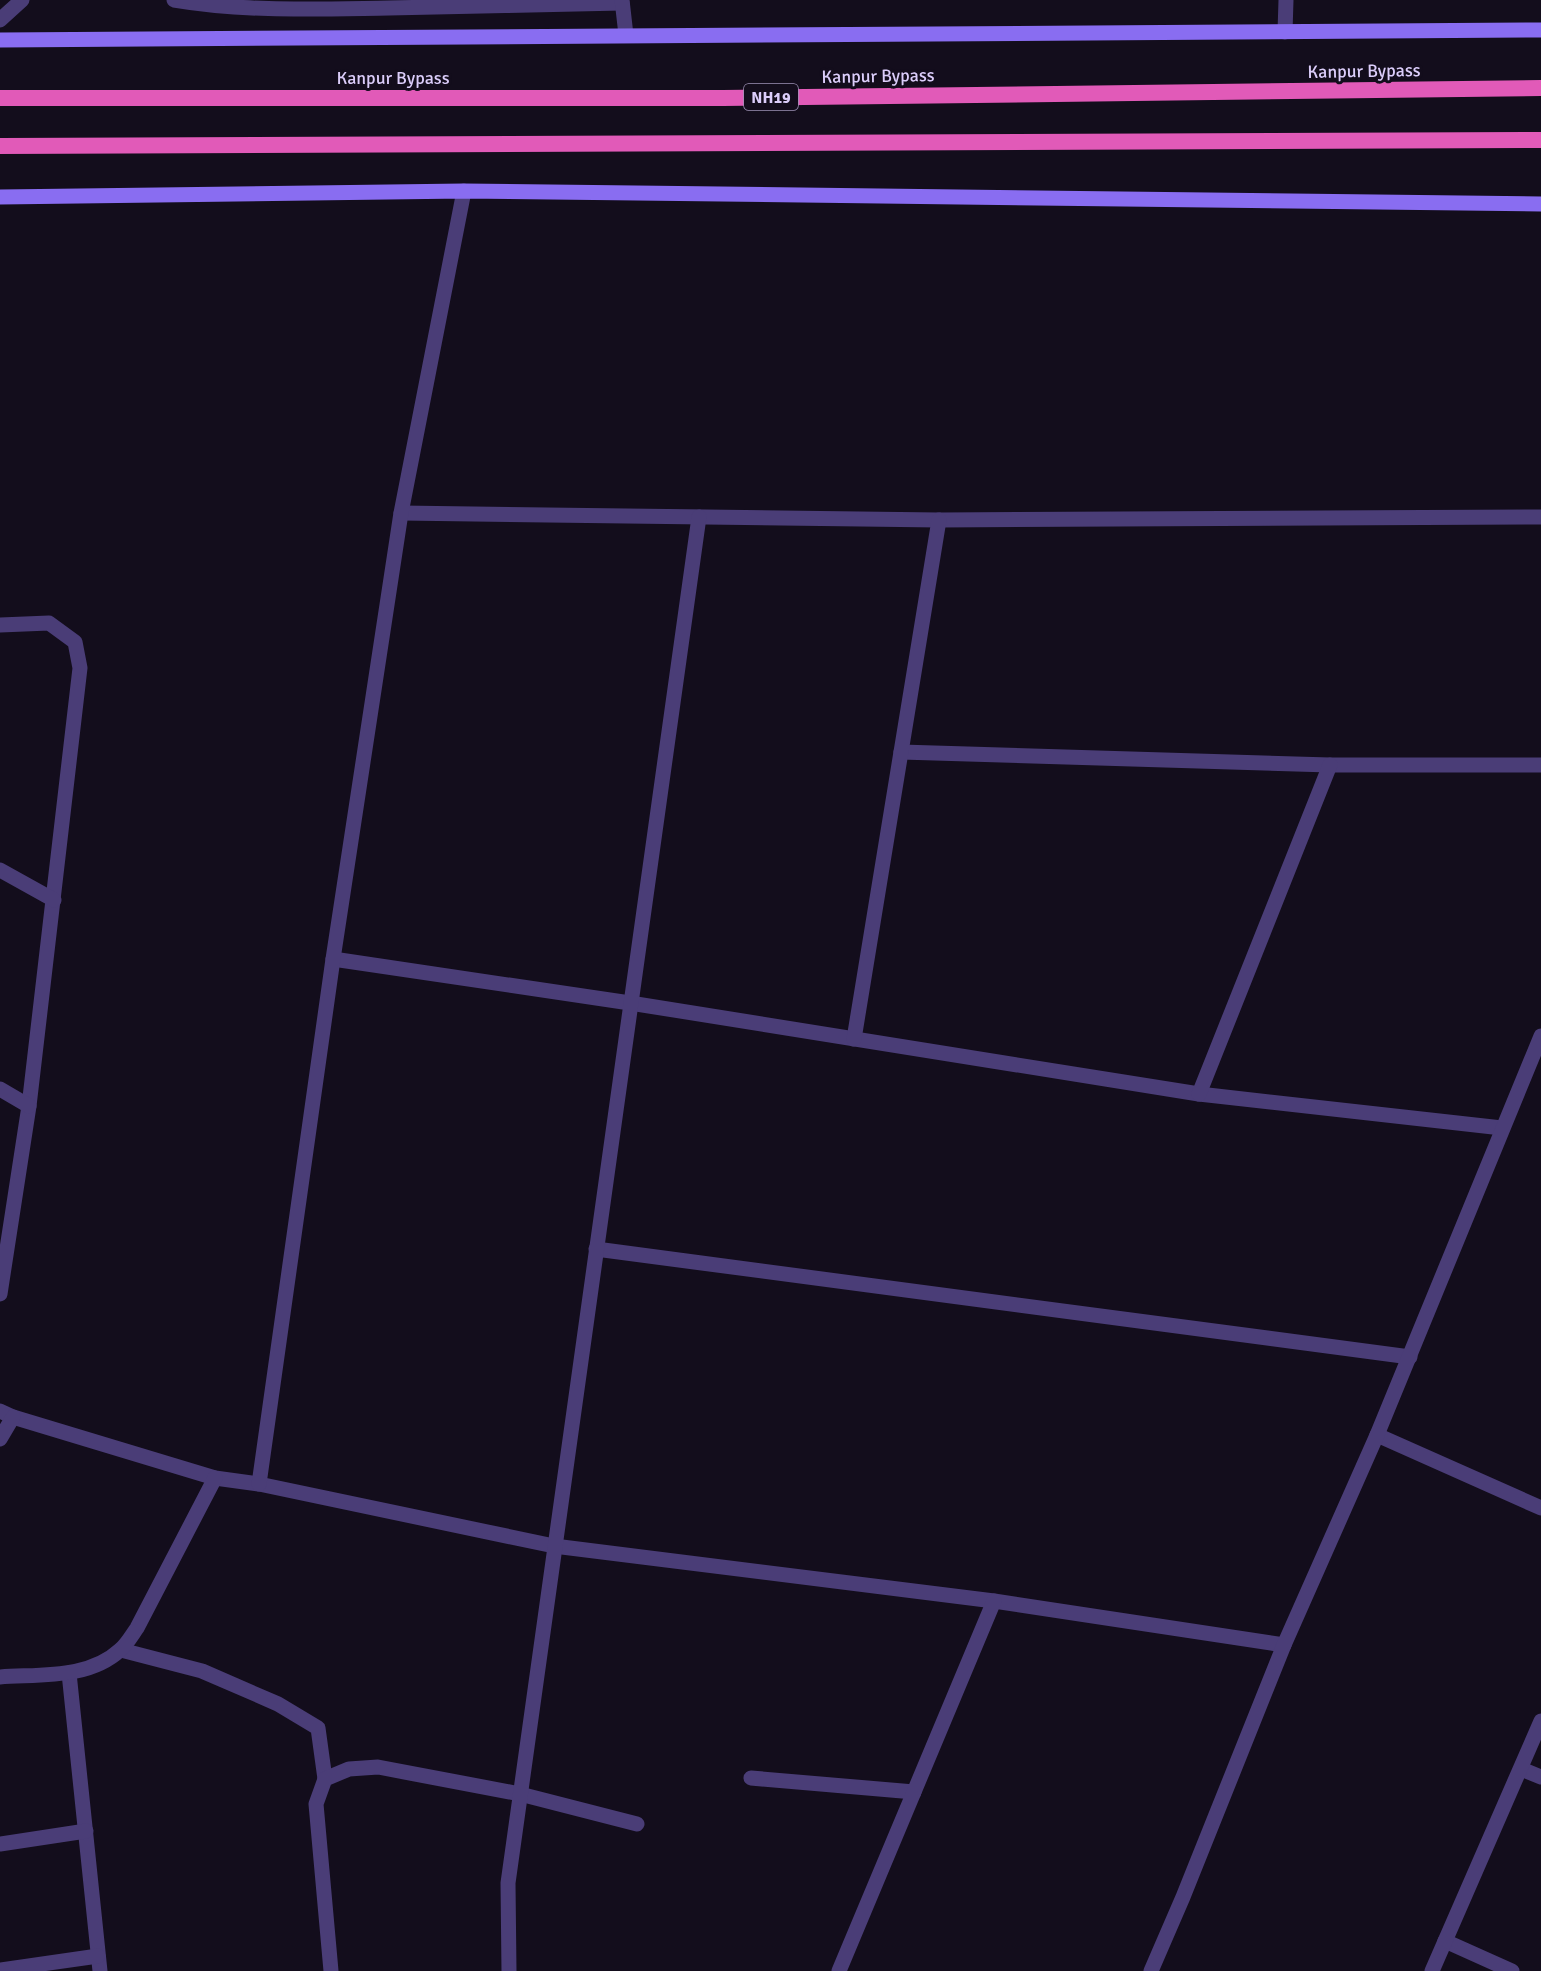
<svg xmlns="http://www.w3.org/2000/svg" width="1541" height="1971" viewBox="0 0 1541 1971" font-family="Signika,sans-serif">
<style>
.lines{fill:none;stroke-linecap:round;stroke-linejoin:round}
.minor{stroke:#4a3d77;stroke-width:15}
.secondary{stroke:#896df1;stroke-width:15}
.trunk{stroke:#e15ab8;stroke-width:16}
.labels{text-anchor:middle;stroke-width:6;stroke-linejoin:round;paint-order:stroke}
.shield{fill:#130d1c;stroke:#9f93b7;stroke-width:1.5}
.shield-label{font-size:16px;font-weight:bold;fill:#dbcdfa}
.street-label{font-size:18px;fill:#dbcdfa;stroke:#130d1c}
</style>
<rect width="100%" height="100%" fill="#130d1c"/>
<g class="lines">
<g class="minor">
<path d="M 174,0 C 245,12 317,9 389,8 C 467,6 544,5 622,3"/>
<polyline points="622,0 626,35"/>
<polyline points="0,20 22,0"/>
<polyline points="1285,32 1286,0"/>
<polyline points="401,513 939,520 1541,517"/>
<polyline points="0,625 49,623 75,642 80,668 29,1106 0,1294"/>
<polyline points="901,752 1330,765 1541,765"/>
<polyline points="0,870 54,900"/>
<polyline points="333,959 630,1003 1199,1094 1502,1128"/>
<polyline points="854,1039 939,520"/>
<polyline points="0,1089 29,1106"/>
<polyline points="1199,1094 1330,765"/>
<polyline points="596,1249 1410,1357"/>
<polyline points="0,1411 13,1417 215,1478 259,1484 554,1546 994,1601 1284,1645"/>
<polyline points="1377,1435 1541,1508"/>
<polyline points="0,1439 13,1417"/>
<polyline points="259,1484 333,959 401,513 464,191"/>
<polyline points="121,1650 202,1671 278,1704 318,1728 325,1779"/>
<polyline points="69,1673 100,1971"/>
<path d="M 0,1677 C 40,1674 89,1679 120,1650 C 127,1644 132,1635 137,1628 L 215,1478"/>
<polyline points="1521,1769 1541,1777"/>
<polyline points="751,1778 914,1792"/>
<polyline points="0,1844 86,1831"/>
<polyline points="1445,1941 1512,1971"/>
<polyline points="0,1970 98,1956"/>
<polyline points="331,1971 316,1804 325,1779 349,1769 378,1767 520,1794 637,1824"/>
<polyline points="509,1971 508,1883 699,517"/>
<polyline points="839,1971 994,1601"/>
<polyline points="1151,1971 1183,1897 1284,1645 1377,1435 1541,1036"/>
<polyline points="1432,1971 1541,1721"/>
</g>
<g class="secondary">
<polyline points="0,40 1541,30"/>
<polyline points="0,197 464,191 1541,204"/>
</g>
<g class="trunk">
<polyline points="0,98 723,98 1541,88"/>
<polyline points="0,146 1541,140"/>
</g>
</g>
<g class="labels">
<rect class="shield" x="744" y="84" width="54" height="26" rx="4.5"/>
<g class="shield-label">
<text x="771" y="103">NH19</text>
</g>
<g class="street-label">
<text transform="translate(1364 71) rotate(-1)" y="6">Kanpur Bypass</text>
<text transform="translate(878 76) rotate(-1)" y="6">Kanpur Bypass</text>
<text x="393" y="84">Kanpur Bypass</text>
</g>
</g>
</svg>
